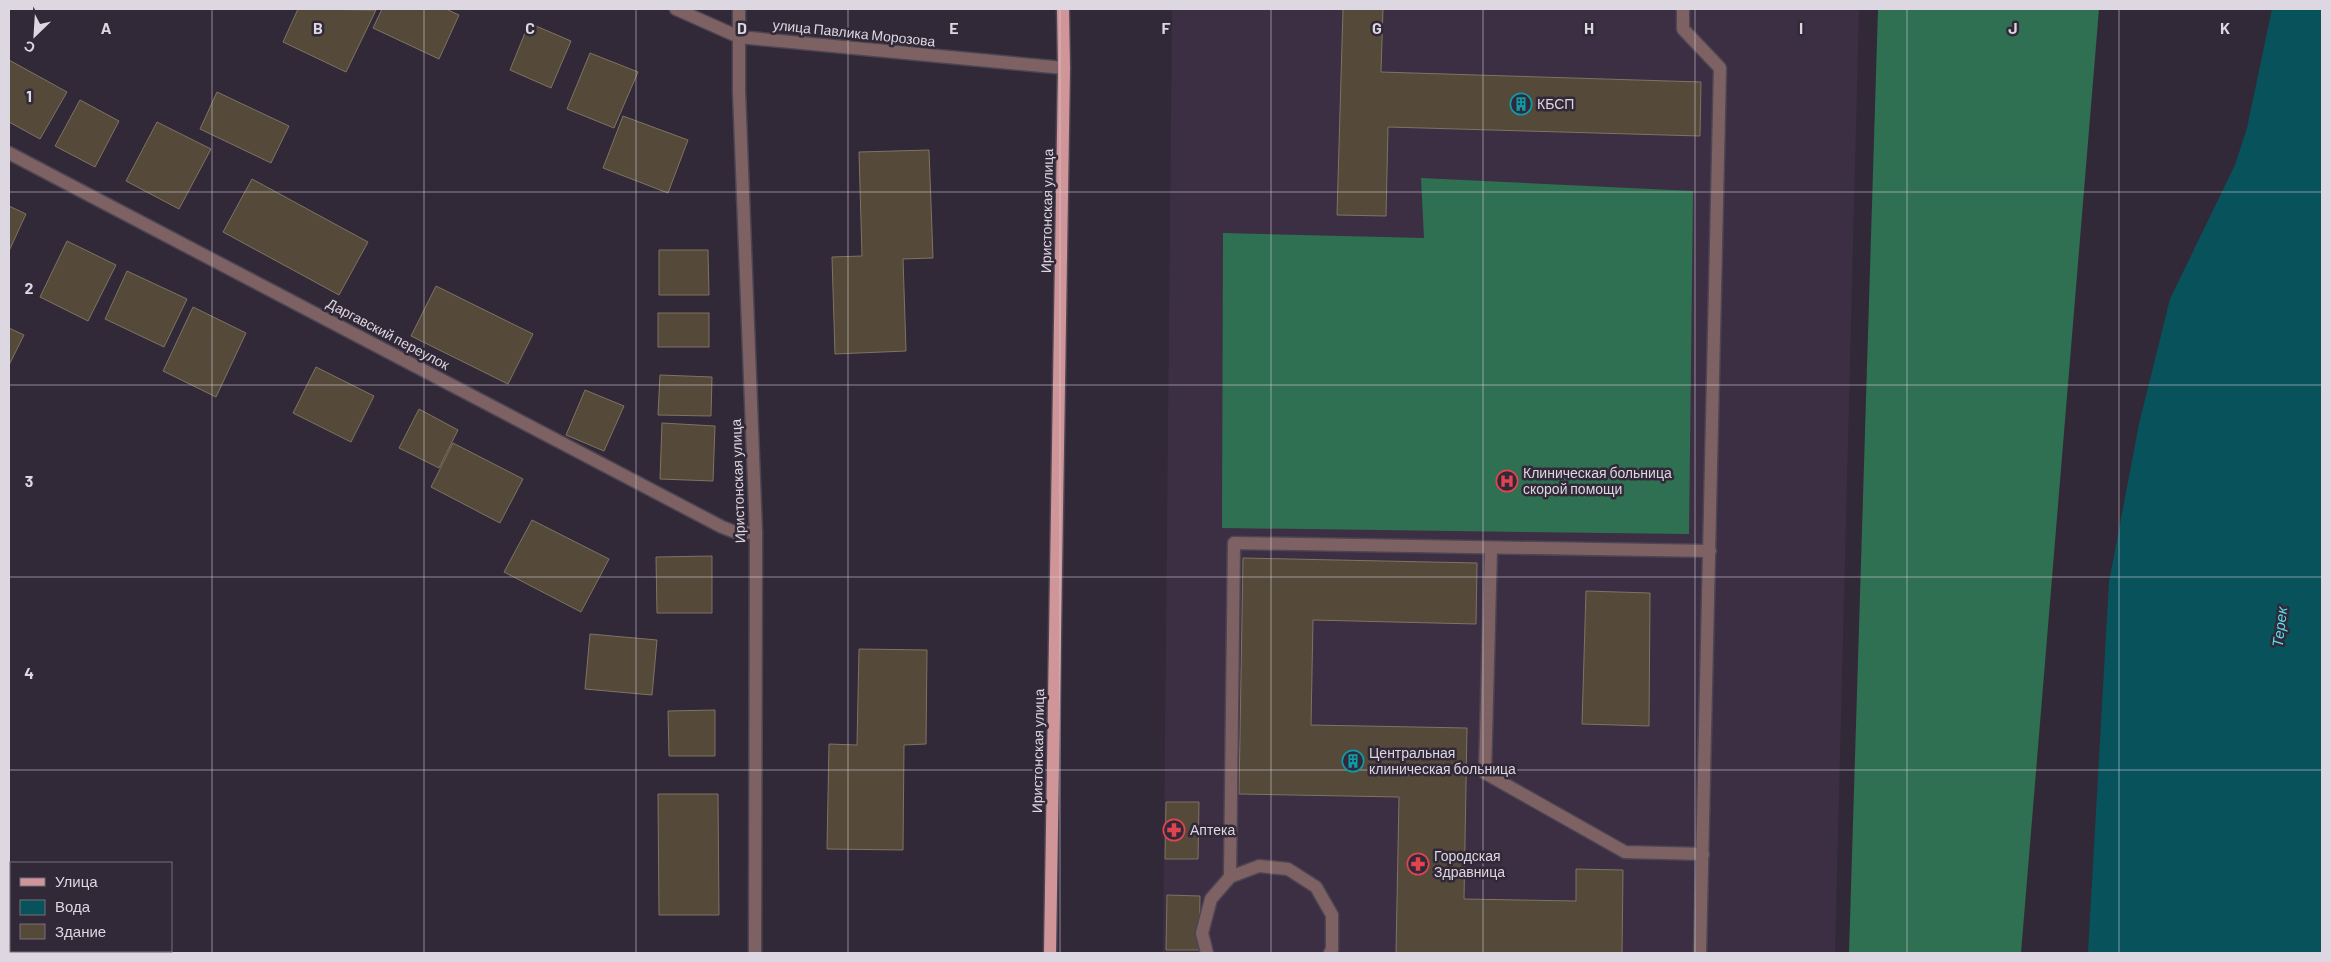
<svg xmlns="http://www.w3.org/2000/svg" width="2331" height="962" viewBox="0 0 2331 962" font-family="Barlow,sans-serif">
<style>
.built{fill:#3c2f44}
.forest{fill:#2f7052}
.water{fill:#08535b}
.building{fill:#554a3a;stroke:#7f7362}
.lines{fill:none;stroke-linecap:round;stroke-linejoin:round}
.minor-casing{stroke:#4d4553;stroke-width:15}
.major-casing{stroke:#4d4553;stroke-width:15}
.minor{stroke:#7e6263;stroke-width:12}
.major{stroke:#cf9598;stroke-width:12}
.grid{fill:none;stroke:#ddd7e1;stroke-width:1;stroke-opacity:0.55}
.labels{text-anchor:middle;stroke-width:5;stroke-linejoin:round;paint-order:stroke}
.street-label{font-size:14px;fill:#ddd7e1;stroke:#322938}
.poi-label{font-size:14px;fill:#ddd7e1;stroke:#322938;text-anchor:start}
.water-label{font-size:15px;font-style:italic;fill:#5edded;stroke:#322938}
.grid-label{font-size:16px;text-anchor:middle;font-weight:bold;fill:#ddd7e1;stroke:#322938;stroke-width:5;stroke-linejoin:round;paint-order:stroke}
</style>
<rect width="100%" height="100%" fill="#322938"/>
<polygon class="built" points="1172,9 1859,9 1835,953 1163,953"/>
<g class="forest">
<polygon points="1878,9 2099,9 2021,953 1849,953"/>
<polygon points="1421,178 1693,191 1689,534 1222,528 1223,233 1424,238"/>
</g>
<polygon class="water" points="2272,9 2322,9 2322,953 2088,953 2109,582 2139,424 2170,299 2235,165 2247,128"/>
<g class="building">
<polygon points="298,9 376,10 346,72 283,42"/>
<polygon points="382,9 446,9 459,15 439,59 373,28"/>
<polygon points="1343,9 1383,9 1381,72 1701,82 1700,136 1388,127 1386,216 1337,215"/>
<polygon points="529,23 571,41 551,88 510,70"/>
<polygon points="590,53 638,72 614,128 567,109"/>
<polygon points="9,60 67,92 40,139 9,122"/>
<polygon points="217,92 289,126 271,163 200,129"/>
<polygon points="80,100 119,121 95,167 55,146"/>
<polygon points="623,116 688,140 668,193 603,168"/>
<polygon points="157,122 211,149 179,209 126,181"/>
<polygon points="929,150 933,258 903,259 906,351 835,354 832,257 862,256 859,152"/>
<polygon points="252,179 368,242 339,295 223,232"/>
<polygon points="9,206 26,214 9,251"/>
<polygon points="67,241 116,265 88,321 40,297"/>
<polygon points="659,250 708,250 709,295 659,295"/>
<polygon points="127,271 187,299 164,347 105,319"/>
<polygon points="436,286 533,334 508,384 411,336"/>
<polygon points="193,307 246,333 216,397 163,371"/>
<rect x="658" y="313" width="51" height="34"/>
<polygon points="9,328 24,335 9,365"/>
<polygon points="316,367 374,396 351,442 293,413"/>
<polygon points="660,375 712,377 711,416 658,415"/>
<polygon points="585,390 624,406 604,451 566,435"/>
<polygon points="419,409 458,430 439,468 399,448"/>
<polygon points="662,423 715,426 713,481 660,479"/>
<polygon points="453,443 523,479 500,523 431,487"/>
<polygon points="532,520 609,559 581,612 504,572"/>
<polygon points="712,556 712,613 657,613 656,557"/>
<polygon points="1243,558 1477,563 1476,624 1313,620 1311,725 1467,728 1464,899 1576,901 1576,869 1623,870 1622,953 1396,953 1399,797 1239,794"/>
<polygon points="1586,591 1650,593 1649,726 1582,724"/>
<polygon points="590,634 657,640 652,695 585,689"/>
<polygon points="859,649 927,650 926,744 904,745 903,850 827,849 829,744 857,745"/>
<polygon points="715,710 715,756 669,756 668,711"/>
<polygon points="658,794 718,794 719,915 659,915"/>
<polygon points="1166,802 1199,802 1198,859 1165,859"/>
<polygon points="1167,895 1200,896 1199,950 1166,950"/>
<polygon points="9,915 11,916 11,948 9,953"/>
<polygon points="28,951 57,951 62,953 27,953"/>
</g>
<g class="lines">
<g class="minor-casing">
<g id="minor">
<polyline points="676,9 739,37 1064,68"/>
<polyline points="739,9 739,91 756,533 755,953"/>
<polyline points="1683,9 1683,29 1720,68 1700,953"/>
<polyline points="9,153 722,527 735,532 756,533"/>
<polyline points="1491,548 1485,773 1625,852 1703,854"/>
<polyline points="1230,877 1234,543 1710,551"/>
<polyline points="1207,953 1202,933 1211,899 1230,877 1259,866 1288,869 1316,887 1332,915 1332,949 1330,953"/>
</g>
</g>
<g class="major-casing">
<polyline id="major" points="1050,953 1064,68 1063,9"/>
</g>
<use href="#minor" class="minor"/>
<use href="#major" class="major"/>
</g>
<path class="grid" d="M 212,9 L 212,953M 424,9 L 424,953M 636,9 L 636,953M 848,9 L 848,953M 1060,9 L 1060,953M 1271,9 L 1271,953M 1483,9 L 1483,953M 1695,9 L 1695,953M 1907,9 L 1907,953M 2119,9 L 2119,953M 9,192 L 2322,192M 9,385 L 2322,385M 9,577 L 2322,577M 9,770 L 2322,770"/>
<defs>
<g id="building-ring" transform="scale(1.125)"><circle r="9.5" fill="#322938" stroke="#0f9aa8" stroke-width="1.5"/><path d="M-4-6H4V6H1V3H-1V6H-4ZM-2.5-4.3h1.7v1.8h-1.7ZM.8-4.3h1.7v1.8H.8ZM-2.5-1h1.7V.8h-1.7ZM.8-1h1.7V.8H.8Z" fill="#0f9aa8"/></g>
<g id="hospital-ring" transform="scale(1.125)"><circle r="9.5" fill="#322938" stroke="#e0444e" stroke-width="1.5"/><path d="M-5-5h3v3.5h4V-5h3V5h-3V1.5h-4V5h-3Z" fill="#e0444e"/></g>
<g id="pharmacy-ring" transform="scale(1.125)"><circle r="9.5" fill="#322938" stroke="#e0444e" stroke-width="1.5"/><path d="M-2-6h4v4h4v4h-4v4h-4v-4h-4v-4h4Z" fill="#e0444e"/></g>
</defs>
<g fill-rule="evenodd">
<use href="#building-ring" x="1521" y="104"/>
<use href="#hospital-ring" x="1507" y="481"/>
<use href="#building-ring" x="1353" y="761"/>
<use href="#pharmacy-ring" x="1174" y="830"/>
<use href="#pharmacy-ring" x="1418" y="864"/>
</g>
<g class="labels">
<g class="street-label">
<text transform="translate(854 33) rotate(6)" y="5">улица Павлика Морозова</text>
<text transform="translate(1047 211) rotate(-89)" y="5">Иристонская улица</text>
<text transform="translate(388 334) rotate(28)" y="5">Даргавский переулок</text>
<text transform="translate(738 481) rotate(-92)" y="5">Иристонская улица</text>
<text transform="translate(1038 751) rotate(-89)" y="5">Иристонская улица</text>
</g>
<g class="poi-label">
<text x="1537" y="109">КБСП</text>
<text x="1523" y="478">Клиническая больница<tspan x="1523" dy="16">скорой помощи</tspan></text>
<text x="1369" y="758">Центральная<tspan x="1369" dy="16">клиническая больница</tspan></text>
<text x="1190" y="835">Аптека</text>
<text x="1434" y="861">Городская<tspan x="1434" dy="16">Здравница</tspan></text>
</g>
<g class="water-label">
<text transform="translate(2280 627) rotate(-83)" y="5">Терек</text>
</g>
</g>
<g class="grid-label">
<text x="106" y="34">A</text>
<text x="318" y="34">B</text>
<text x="530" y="34">C</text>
<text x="742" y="34">D</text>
<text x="954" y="34">E</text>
<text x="1166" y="34">F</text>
<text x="1377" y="34">G</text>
<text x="1589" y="34">H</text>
<text x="1801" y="34">I</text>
<text x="2013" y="34">J</text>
<text x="2225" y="34">K</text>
<text x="29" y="102">1</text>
<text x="29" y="294">2</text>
<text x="29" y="487">3</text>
<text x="29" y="679">4</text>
</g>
<rect width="2331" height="962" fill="none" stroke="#ddd7e1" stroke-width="20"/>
<rect x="10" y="862" width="162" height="90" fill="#322938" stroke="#766f7c"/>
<rect x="20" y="878" width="25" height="8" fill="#cf9598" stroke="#766f7c"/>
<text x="55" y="887" font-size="15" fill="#ddd7e1">Улица</text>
<rect x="20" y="900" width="25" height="15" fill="#08535b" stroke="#766f7c"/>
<text x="55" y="912" font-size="15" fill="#ddd7e1">Вода</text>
<rect x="20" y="924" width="25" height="15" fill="#554a3a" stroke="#766f7c"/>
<text x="55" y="937" font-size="15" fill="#ddd7e1">Здание</text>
<g transform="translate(35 35) rotate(205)" stroke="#322938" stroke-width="4" paint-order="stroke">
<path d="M0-4L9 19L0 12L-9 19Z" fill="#ddd7e1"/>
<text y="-8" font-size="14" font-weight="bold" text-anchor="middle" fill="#ddd7e1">С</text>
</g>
</svg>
